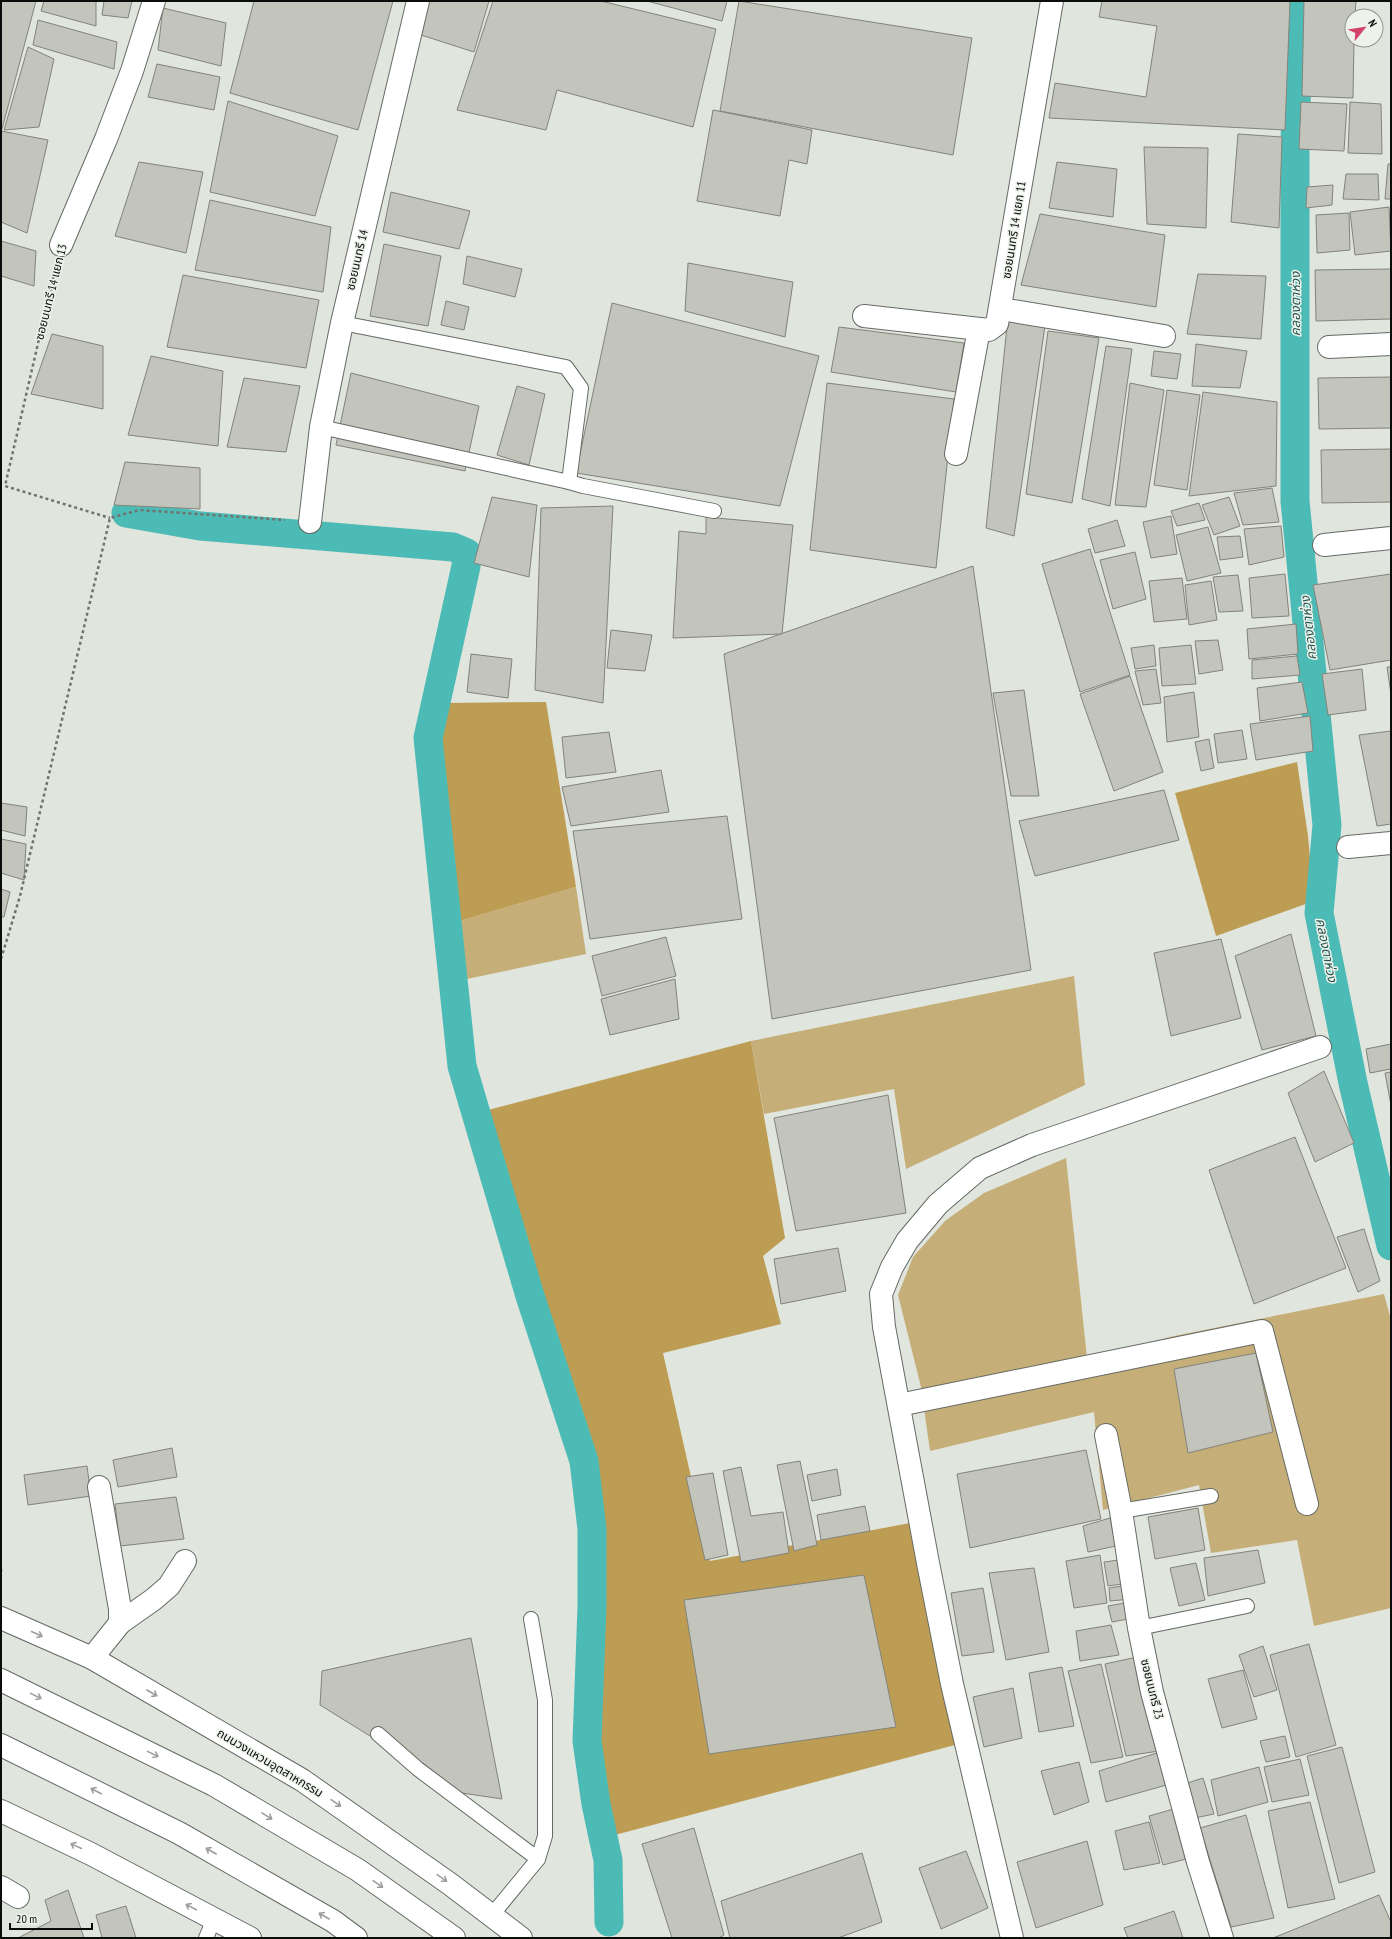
<svg xmlns="http://www.w3.org/2000/svg" width="1392" height="1939" viewBox="0 0 1392 1939" font-family="'PT Sans Narrow','Noto Sans Thai',sans-serif">
<style>
.green{fill:#c6ae78}
.forest{fill:#bd9d53}
.lines{fill:none;stroke-linecap:round;stroke-linejoin:round}
.canal{stroke:#4dbbb5;stroke-width:29}
.building{fill:#c3c4bc;stroke:#82837b}
.lane-casing{stroke:#666a64;stroke-width:16}
.street-casing{stroke:#666a64;stroke-width:24}
.secondary-casing{stroke:#666a64;stroke-width:24}
.primary-casing{stroke:#666a64;stroke-width:24}
.path{stroke:#6f736e;stroke-width:2.5;stroke-dasharray:3 3;stroke-linecap:butt}
.lane{stroke:#fff;stroke-width:14}
.street{stroke:#fff;stroke-width:22}
.secondary{stroke:#fff;stroke-width:22}
.primary{stroke:#fff;stroke-width:22}
.oneway{stroke:#9d9e9d}
.labels{text-anchor:middle;stroke-width:3;stroke-linejoin:round;paint-order:stroke}
.street-label{font-size:12px;fill:#0b0d0b;stroke:#edf2eb}
.water-label{font-size:13px;font-style:italic;fill:#265653;stroke:#edf2eb}
</style>
<rect width="100%" height="100%" fill="#e0e5de"/>
<g class="green">
<polygon points="576,887 586,954 462,980 456,922"/>
<polygon points="1074,976 1085,1085 906,1169 894,1089 764,1114 751,1041"/>
<polygon points="1066,1158 1087,1358 1174,1336 1384,1294 1391,1320 1391,1608 1314,1626 1297,1540 1211,1553 1199,1485 1103,1510 1094,1412 930,1451 921,1387 898,1295 913,1257 945,1221 984,1193"/>
</g>
<g class="forest">
<polygon points="546,702 576,887 456,922 437,726 443,703"/>
<polygon points="1297,762 1308,836 1314,901 1216,936 1175,793"/>
<polygon points="751,1041 785,1238 763,1256 781,1324 663,1353 710,1561 910,1523 955,1745 611,1836 595,1754 599,1570 594,1475 565,1361 484,1111"/>
</g>
<g class="lines">
<g class="canal">
<polyline points="1299,1 1295,143 1295,501 1327,825 1319,913 1353,1083 1391,1246"/>
<polyline points="126,513 200,526 453,547 467,553 466,566 428,738 462,1066 530,1296 584,1461 592,1529 592,1607 587,1741 596,1804 608,1860 609,1922"/>
</g>
</g>
<g class="building">
<polygon points="1,1 36,1 2,129 1,129"/>
<polygon points="44,1 96,1 96,26 41,11"/>
<polygon points="104,1 132,1 128,18 102,15"/>
<polygon points="254,1 393,1 358,130 230,93"/>
<polygon points="428,1 489,1 474,52 418,34"/>
<polygon points="493,1 601,1 716,29 693,127 557,90 546,130 457,110"/>
<polygon points="647,1 727,1 722,21"/>
<polygon points="739,1 972,38 953,155 720,111"/>
<polygon points="1102,1 1290,1 1285,130 1049,118 1055,83 1146,97 1157,26 1099,17"/>
<polygon points="1304,1 1356,1 1355,16 1352,16 1352,40 1354,40 1353,98 1302,96"/>
<polygon points="163,8 226,23 221,66 158,50"/>
<polygon points="38,20 117,42 114,69 33,45"/>
<polygon points="28,47 54,59 39,127 4,130"/>
<polygon points="157,64 220,77 214,110 148,97"/>
<polygon points="228,101 338,136 315,216 210,192"/>
<polygon points="1301,102 1347,104 1344,151 1299,149"/>
<polygon points="1350,102 1381,104 1382,154 1348,153"/>
<polygon points="713,110 812,130 807,164 789,160 780,216 697,201"/>
<polygon points="1,131 48,140 27,233 1,222"/>
<polygon points="1238,134 1282,137 1279,228 1231,222"/>
<polygon points="1144,147 1208,148 1206,228 1147,224"/>
<polygon points="139,162 203,172 186,253 115,236"/>
<polygon points="1057,162 1117,169 1113,217 1049,208"/>
<polygon points="1388,164 1391,164 1391,199 1385,199"/>
<polygon points="1346,174 1378,174 1379,200 1343,199"/>
<polygon points="1333,185 1332,205 1306,208 1307,187"/>
<polygon points="391,192 470,211 459,249 383,232"/>
<polygon points="210,200 331,227 323,292 195,270"/>
<polygon points="1389,207 1391,251 1355,255 1350,212"/>
<polygon points="1349,213 1350,250 1317,253 1316,215"/>
<polygon points="1040,214 1165,235 1156,307 1021,285"/>
<polygon points="1,241 36,251 34,286 1,276"/>
<polygon points="384,244 441,256 428,326 370,316"/>
<polygon points="467,256 522,269 515,297 463,284"/>
<polygon points="688,263 793,282 785,337 685,311"/>
<polygon points="1391,269 1391,319 1316,321 1315,270"/>
<polygon points="1198,274 1266,276 1261,339 1187,334"/>
<polygon points="183,275 319,300 306,368 167,347"/>
<polygon points="446,301 469,307 464,330 441,325"/>
<polygon points="612,303 819,356 780,506 576,473"/>
<polygon points="1008,317 1045,326 1014,536 986,528"/>
<polygon points="839,327 964,343 956,392 831,372"/>
<polygon points="1048,331 1099,338 1072,503 1026,494"/>
<polygon points="52,334 103,346 103,409 31,394"/>
<polygon points="1196,344 1247,351 1240,388 1192,386"/>
<polygon points="1106,346 1132,349 1110,506 1082,499"/>
<polygon points="1154,351 1181,354 1177,379 1151,376"/>
<polygon points="151,356 223,371 218,446 128,435"/>
<polygon points="351,373 479,406 465,471 336,445"/>
<polygon points="1391,377 1391,428 1319,429 1318,378"/>
<polygon points="244,378 300,386 286,452 227,447"/>
<polygon points="827,383 954,399 936,568 810,550"/>
<polygon points="1130,383 1164,390 1146,507 1115,505"/>
<polygon points="517,386 545,394 529,465 497,455"/>
<polygon points="1167,390 1200,395 1187,490 1154,485"/>
<polygon points="1203,392 1277,402 1276,486 1189,496"/>
<polygon points="1391,449 1391,502 1322,503 1321,450"/>
<polygon points="125,462 200,468 200,509 114,505"/>
<polygon points="1272,488 1279,522 1243,525 1234,493"/>
<polygon points="492,497 537,505 529,577 474,563"/>
<polygon points="1229,497 1240,526 1214,535 1202,505"/>
<polygon points="1199,503 1205,520 1177,526 1171,511"/>
<polygon points="613,506 603,703 535,690 541,508"/>
<polygon points="1171,516 1177,554 1151,558 1143,522"/>
<polygon points="706,517 793,525 782,634 673,638 679,531 706,534"/>
<polygon points="1117,520 1125,546 1095,553 1088,529"/>
<polygon points="1281,526 1284,557 1249,565 1244,529"/>
<polygon points="1208,527 1221,573 1187,581 1176,535"/>
<polygon points="1240,536 1243,557 1220,560 1217,537"/>
<polygon points="1090,549 1130,675 1080,692 1042,564"/>
<polygon points="1135,552 1146,599 1113,609 1100,560"/>
<polygon points="973,566 1031,970 772,1019 724,654"/>
<polygon points="1285,574 1289,616 1252,618 1249,578"/>
<polygon points="1391,574 1391,660 1330,670 1313,585"/>
<polygon points="1238,575 1243,611 1219,612 1213,577"/>
<polygon points="1182,578 1187,619 1154,622 1149,581"/>
<polygon points="1211,581 1217,620 1189,625 1185,585"/>
<polygon points="1296,624 1298,654 1249,659 1247,629"/>
<polygon points="611,630 652,635 645,671 607,668"/>
<polygon points="1218,640 1223,670 1199,674 1195,641"/>
<polygon points="1154,645 1156,666 1135,669 1131,648"/>
<polygon points="1191,645 1196,684 1162,686 1159,648"/>
<polygon points="471,654 512,659 508,698 467,692"/>
<polygon points="1297,656 1300,675 1252,679 1252,660"/>
<polygon points="1387,667 1391,667 1391,694"/>
<polygon points="1156,669 1161,703 1143,705 1135,671"/>
<polygon points="1362,669 1366,710 1328,715 1322,674"/>
<polygon points="1130,676 1163,772 1114,791 1080,694"/>
<polygon points="1302,682 1308,713 1260,721 1257,688"/>
<polygon points="1024,690 1039,796 1011,796 993,693"/>
<polygon points="1194,692 1199,737 1167,742 1164,697"/>
<polygon points="1310,716 1313,751 1256,760 1250,724"/>
<polygon points="1242,730 1247,759 1218,763 1214,734"/>
<polygon points="1391,731 1391,824 1377,826 1359,735"/>
<polygon points="609,732 616,772 566,778 562,737"/>
<polygon points="1209,739 1214,768 1201,771 1195,742"/>
<polygon points="661,770 669,812 571,826 562,787"/>
<polygon points="1164,790 1179,840 1035,876 1019,821"/>
<polygon points="1,803 27,807 25,836 1,830"/>
<polygon points="727,816 742,919 590,939 573,831"/>
<polygon points="1,839 26,844 24,880 1,873"/>
<polygon points="1,889 10,892 4,917 1,917"/>
<polygon points="1291,934 1316,1036 1262,1050 1235,956"/>
<polygon points="666,937 676,976 602,996 592,956"/>
<polygon points="1221,939 1241,1018 1171,1036 1154,953"/>
<polygon points="675,979 679,1019 610,1035 601,999"/>
<polygon points="1391,1044 1391,1069 1370,1073 1366,1049"/>
<polygon points="1324,1071 1354,1143 1315,1162 1288,1093"/>
<polygon points="1391,1072 1391,1105 1385,1073"/>
<polygon points="888,1095 906,1213 796,1231 774,1118"/>
<polygon points="1295,1137 1346,1268 1254,1304 1209,1170"/>
<polygon points="1364,1229 1380,1281 1358,1292 1337,1237"/>
<polygon points="838,1248 846,1291 781,1304 774,1259"/>
<polygon points="1256,1353 1273,1432 1188,1453 1174,1369"/>
<polygon points="172,1448 177,1477 118,1487 113,1460"/>
<polygon points="1086,1450 1101,1519 970,1548 957,1474"/>
<polygon points="800,1461 817,1545 794,1551 777,1465"/>
<polygon points="87,1466 91,1496 28,1505 24,1475"/>
<polygon points="741,1467 751,1516 783,1512 789,1553 741,1562 723,1471"/>
<polygon points="837,1469 841,1495 812,1501 807,1475"/>
<polygon points="713,1473 728,1555 705,1560 686,1477"/>
<polygon points="176,1497 184,1539 120,1546 115,1504"/>
<polygon points="865,1506 870,1531 821,1540 817,1515"/>
<polygon points="1198,1508 1205,1550 1155,1559 1148,1517"/>
<polygon points="1110,1518 1116,1546 1088,1552 1083,1526"/>
<polygon points="1258,1550 1265,1583 1208,1596 1204,1558"/>
<polygon points="1100,1555 1107,1603 1074,1608 1066,1561"/>
<polygon points="1126,1559 1129,1583 1108,1586 1104,1562"/>
<polygon points="1196,1563 1205,1600 1179,1606 1170,1568"/>
<polygon points="1034,1568 1049,1652 1006,1660 989,1573"/>
<polygon points="864,1575 896,1727 709,1754 684,1600"/>
<polygon points="1129,1585 1131,1599 1110,1601 1109,1588"/>
<polygon points="983,1588 994,1652 962,1656 951,1593"/>
<polygon points="1130,1602 1134,1618 1112,1622 1108,1606"/>
<polygon points="1111,1625 1119,1655 1080,1661 1076,1631"/>
<polygon points="471,1638 502,1799 462,1793 320,1705 322,1671"/>
<polygon points="1309,1644 1336,1745 1296,1757 1270,1655"/>
<polygon points="1263,1646 1277,1690 1254,1697 1239,1655"/>
<polygon points="1137,1657 1159,1751 1126,1756 1105,1664"/>
<polygon points="1101,1664 1123,1757 1091,1763 1068,1671"/>
<polygon points="1062,1667 1074,1726 1039,1732 1029,1673"/>
<polygon points="1243,1670 1257,1719 1222,1728 1208,1679"/>
<polygon points="1013,1688 1022,1738 984,1747 973,1697"/>
<polygon points="1285,1736 1290,1757 1266,1762 1260,1741"/>
<polygon points="1342,1747 1375,1872 1339,1883 1307,1756"/>
<polygon points="1160,1752 1170,1784 1106,1802 1099,1771"/>
<polygon points="1300,1759 1309,1795 1272,1802 1264,1767"/>
<polygon points="1079,1762 1089,1802 1054,1815 1041,1771"/>
<polygon points="1259,1767 1268,1802 1218,1816 1211,1780"/>
<polygon points="1203,1778 1214,1814 1190,1819 1181,1785"/>
<polygon points="1310,1802 1335,1899 1288,1908 1268,1811"/>
<polygon points="1177,1808 1190,1858 1163,1865 1149,1816"/>
<polygon points="1246,1815 1274,1918 1231,1927 1200,1828"/>
<polygon points="1149,1822 1160,1863 1124,1870 1115,1831"/>
<polygon points="694,1828 724,1935 719,1938 672,1938 642,1844"/>
<polygon points="1087,1841 1103,1905 1036,1928 1017,1862"/>
<polygon points="966,1851 988,1908 941,1929 919,1868"/>
<polygon points="862,1853 882,1922 838,1938 730,1938 721,1901"/>
<polygon points="68,1890 84,1938 18,1938 51,1921 45,1900"/>
<polygon points="1379,1895 1391,1922 1391,1938 1273,1938"/>
<polygon points="126,1906 136,1938 102,1938 96,1915"/>
<polygon points="1174,1911 1183,1938 1128,1938 1124,1928"/>
</g>
<g class="lines">
<g class="lane-casing">
<g id="lane">
<polyline points="342,323 566,367 581,388 569,482 583,486 714,511"/>
<polyline points="321,427 569,482"/>
<polyline points="1121,1511 1211,1496"/>
<polyline points="1139,1628 1247,1606"/>
<polyline points="378,1734 418,1769 538,1859"/>
<polyline points="492,1915 538,1859 545,1836 545,1700 531,1619"/>
<polyline points="206,1938 214,1919"/>
</g>
</g>
<g class="street-casing">
<g id="street">
<polyline points="61,245 106,139 132,71 154,1"/>
<polyline points="1001,309 1164,336"/>
<polyline points="864,316 989,330 997,324 1052,1"/>
<polyline points="1329,347 1391,344"/>
<polyline points="956,454 979,329"/>
<polyline points="310,522 321,427 342,323 418,1"/>
<polyline points="1324,545 1391,538"/>
<polyline points="1348,847 1391,843"/>
<polyline points="899,1405 1262,1331 1307,1504"/>
<polyline points="1106,1435 1121,1511 1139,1628 1152,1692 1198,1862 1222,1938"/>
<polyline points="120,1623 154,1599 169,1586 185,1561"/>
<polyline points="92,1658 120,1623 120,1609 99,1487"/>
<polyline points="1,1887 18,1897"/>
<polyline points="1012,1938 952,1684 928,1563 884,1327 881,1294 892,1267 907,1241 938,1204 980,1168 1032,1145 1320,1047"/>
</g>
</g>
<g class="secondary-casing">
<g id="secondary">
<polyline points="1,1618 92,1658 302,1780 450,1884 521,1938"/>
<polyline points="1,1811 91,1854 250,1938"/>
</g>
</g>
<g class="primary-casing">
<g id="primary">
<polyline points="1,1680 214,1785 358,1870 454,1938"/>
<polyline points="1,1745 179,1833 333,1921 356,1938"/>
</g>
</g>
<g class="path">
<polyline points="55,270 5,486 110,518"/>
<polyline points="1,959 20,896 110,518 139,510 285,520"/>
<polyline points="1,1569 1,1572"/>
</g>
<use href="#lane" class="lane"/>
<use href="#street" class="street"/>
<use href="#secondary" class="secondary"/>
<use href="#primary" class="primary"/>
</g>
<defs><path id="oneway-shaft" d="M-6 0H5M1.5-3L5.5 0L1.5 3" fill="none" stroke-width="1.6" stroke-linecap="round" stroke-linejoin="round"/></defs>
<g class="oneway">
<use href="#oneway-shaft" transform="translate(37 1634) rotate(24)"/>
<use href="#oneway-shaft" transform="translate(152 1693) rotate(30)"/>
<use href="#oneway-shaft" transform="translate(36 1696) rotate(26)"/>
<use href="#oneway-shaft" transform="translate(153 1754) rotate(26)"/>
<use href="#oneway-shaft" transform="translate(96 1791) rotate(-153)"/>
<use href="#oneway-shaft" transform="translate(336 1803) rotate(35)"/>
<use href="#oneway-shaft" transform="translate(267 1816) rotate(31)"/>
<use href="#oneway-shaft" transform="translate(76 1846) rotate(-155)"/>
<use href="#oneway-shaft" transform="translate(211 1851) rotate(-150)"/>
<use href="#oneway-shaft" transform="translate(442 1878) rotate(35)"/>
<use href="#oneway-shaft" transform="translate(378 1884) rotate(35)"/>
<use href="#oneway-shaft" transform="translate(191 1907) rotate(-152)"/>
<use href="#oneway-shaft" transform="translate(324 1916) rotate(-150)"/>
</g>
<g class="labels">
<g class="street-label">
<text transform="translate(1014 230) rotate(-81)" y="4">ซอยนนทรี 14 แยก 11</text>
<text transform="translate(357 260) rotate(-77)" y="4">ซอยนนทรี 14</text>
<text transform="translate(51 292) rotate(-76)" y="4">ซอยนนทรี 14 แยก 13</text>
<text transform="translate(1152 1689) rotate(76)" y="4">ซอยนนทรี 23</text>
<text transform="translate(270 1763) rotate(31)" y="4">ถนนวงแหวนอุตสาหกรรม</text>
</g>
<g class="water-label">
<text transform="translate(1295 304) rotate(-90)" y="5">คลองตาห่วง</text>
<text transform="translate(1308 628) rotate(-96)" y="5">คลองตาห่วง</text>
<text transform="translate(1327 950) rotate(79)" y="5">คลองตาห่วง</text>
</g>
</g>
<rect width="1392" height="1939" fill="none" stroke="#0b0d0b" stroke-width="4"/>
<g transform="translate(1364 28) rotate(60)"><circle r="19" fill="#edf2eb" stroke="#939691"/>
<path d="M0-3L7 15L0 10L-7 15Z" fill="#d34369"/>
<text y="-6" font-size="11" font-weight="bold" text-anchor="middle" fill="#0b0d0b">N</text>
</g>
<path d="M10 1923v6h82v-6" fill="none" stroke="#0b0d0b" stroke-width="2"/>
<text x="16" y="1923" font-size="12" fill="#0b0d0b" stroke="#edf2eb" stroke-width="3" paint-order="stroke">20 m</text>
</svg>
